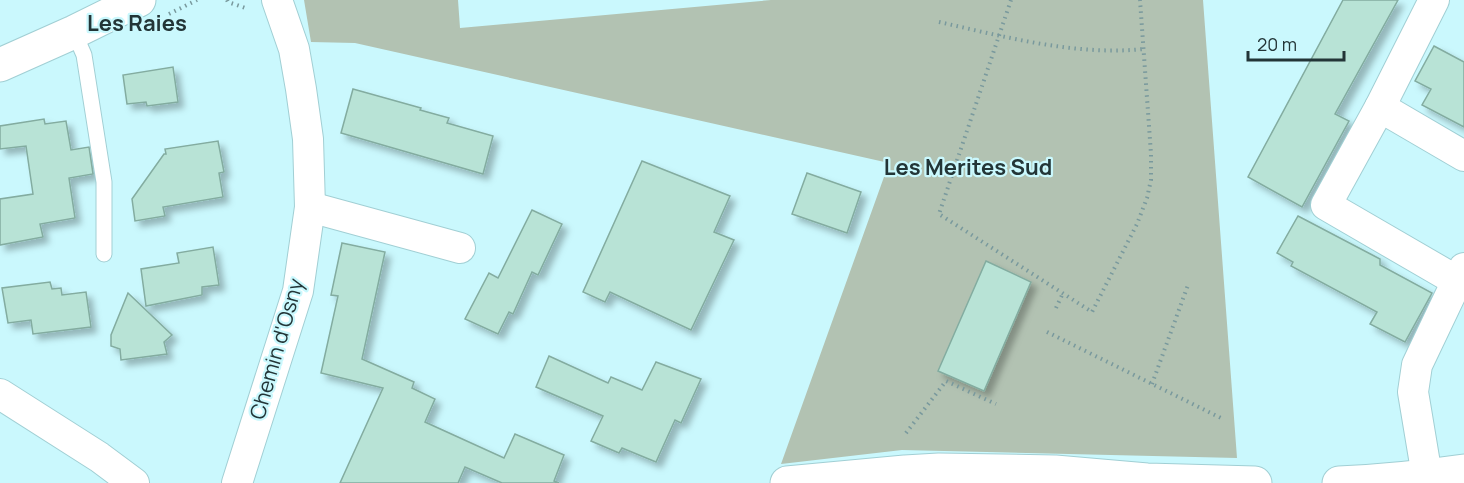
<svg xmlns="http://www.w3.org/2000/svg" width="1464" height="483" viewBox="0 0 1464 483" font-family="Manrope,sans-serif">
<style>
.green{fill:#b2c2b2}
.building{fill:#b8e3d6;stroke:#83aca0;stroke-width:1.5;filter:url(#shadow)}
.lines{fill:none;stroke-linecap:round;stroke-linejoin:round}
.service-casing{stroke:#a1cfd4;stroke-width:17}
.minor-casing{stroke:#a1cfd4;stroke-width:32}
.tertiary-casing{stroke:#a1cfd4;stroke-width:35}
.path{stroke:#79999d;stroke-width:4;stroke-dasharray:1.5 4.5;stroke-linecap:butt}
.service{stroke:#fff;stroke-width:15}
.minor{stroke:#fff;stroke-width:30}
.tertiary{stroke:#fff;stroke-width:33}
.labels{text-anchor:middle;stroke-width:4.5;stroke-linejoin:round;paint-order:stroke}
.street-label{font-size:21px;fill:#233537;stroke:#caf8fd}
.neighbourhood-label{font-size:22px;font-weight:bold;fill:#233537;stroke:#caf8fd}
</style>
<defs>
<filter id="shadow"><feDropShadow dx="5.5" dy="5.5" stdDeviation="3" flood-color="#0004"/></filter>
</defs>
<rect width="100%" height="100%" fill="#caf8fd"/>
<polygon class="green" points="304,0 458,0 460,28 771,0 1203,0 1237,458 902,450 781,464 889,163 355,43 311,42"/>
<g class="building">
<polygon points="1343,0 1398,0 1335,114 1349,121 1302,207 1248,177"/>
<polygon points="1434,46 1464,62 1464,127 1422,105 1431,89 1415,81"/>
<polygon points="173,67 178,102 147,106 146,102 127,104 123,75"/>
<polygon points="353,89 421,108 420,110 449,118 447,123 493,136 483,174 341,133"/>
<polygon points="44,119 45,124 66,121 71,150 89,147 93,174 69,178 75,218 40,224 43,237 0,245 0,199 33,194 26,146 0,149 0,126"/>
<polygon points="218,141 224,172 219,173 223,197 163,207 165,216 135,221 132,199 164,154 166,154 165,149"/>
<polygon points="642,161 730,196 714,232 734,240 691,330 610,292 605,302 583,292"/>
<polygon points="807,173 861,192 847,233 792,214"/>
<polygon points="532,210 562,224 538,275 532,272 513,314 509,312 498,334 465,319 489,273 498,278"/>
<polygon points="1298,216 1380,259 1380,265 1432,293 1405,342 1370,324 1377,312 1291,266 1293,262 1277,253"/>
<polygon points="342,243 385,252 362,359 414,382 412,388 435,399 425,422 504,458 515,434 564,455 554,481 559,483 502,483 465,467 458,483 340,483 383,388 321,373 338,296 331,295"/>
<polygon points="213,247 219,285 202,287 202,295 146,306 141,269 179,263 177,253"/>
<polygon points="986,261 1031,282 984,391 938,371"/>
<polygon points="50,282 52,289 61,288 62,295 86,292 91,327 33,334 31,320 8,323 2,288"/>
<polygon points="128,293 172,335 164,342 167,354 121,360 120,349 111,346 111,335"/>
<polygon points="549,356 608,383 611,377 642,390 656,362 701,379 681,423 675,420 656,462 622,448 619,453 591,441 603,416 536,387"/>
</g>
<g class="lines">
<g class="service-casing">
<polyline id="service" points="74,32 84,55 104,182 104,254"/>
</g>
<g class="minor-casing">
<g id="minor">
<polyline points="1380,107 1434,0"/>
<polyline points="1464,156 1380,107 1326,205 1457,281 1464,268"/>
<polyline points="310,207 460,248"/>
<polyline points="0,394 99,457 134,483"/>
<polyline points="1427,476 1413,392 1417,365 1457,281"/>
<polyline points="237,483 298,291 310,207 308,139 301,89 294,49 277,0"/>
</g>
</g>
<g class="tertiary-casing">
<g id="tertiary">
<polyline points="0,65 74,32 139,0"/>
<polyline points="787,483 905,472 939,470 1055,472 1147,480 1255,483"/>
<path d="M 1339,483 C 1381,481 1422,477 1464,471"/>
</g>
</g>
<g class="path">
<polyline points="227,0 228,2 248,9"/>
<polyline points="1011,0 939,214 1092,312 1137,224 1147,198 1151,180 1151,154 1140,0"/>
<polyline points="169,14 197,0"/>
<path d="M 939,22 C 1006,37 1075,56 1144,49"/>
<polyline points="1056,308 1063,293"/>
<polyline points="1047,332 1223,419"/>
<polyline points="1152,384 1188,285"/>
<polyline points="906,433 946,381 996,404"/>
</g>
<use href="#service" class="service"/>
<use href="#minor" class="minor"/>
<use href="#tertiary" class="tertiary"/>
</g>
<g class="labels">
<g class="street-label">
<text transform="translate(277 349) rotate(-74)" y="7">Chemin d'Osny</text>
</g>
<g class="neighbourhood-label">
<text x="137" y="31">Les Raies</text>
<text x="968" y="175">Les Merites Sud</text>
</g>
</g>
<path d="M1248 51v9h96v-9" fill="none" stroke="#233537" stroke-width="3"/>
<text x="1257" y="51" font-size="18" fill="#233537" stroke="#caf8fd" stroke-width="4.5" paint-order="stroke">20 m</text>
</svg>
